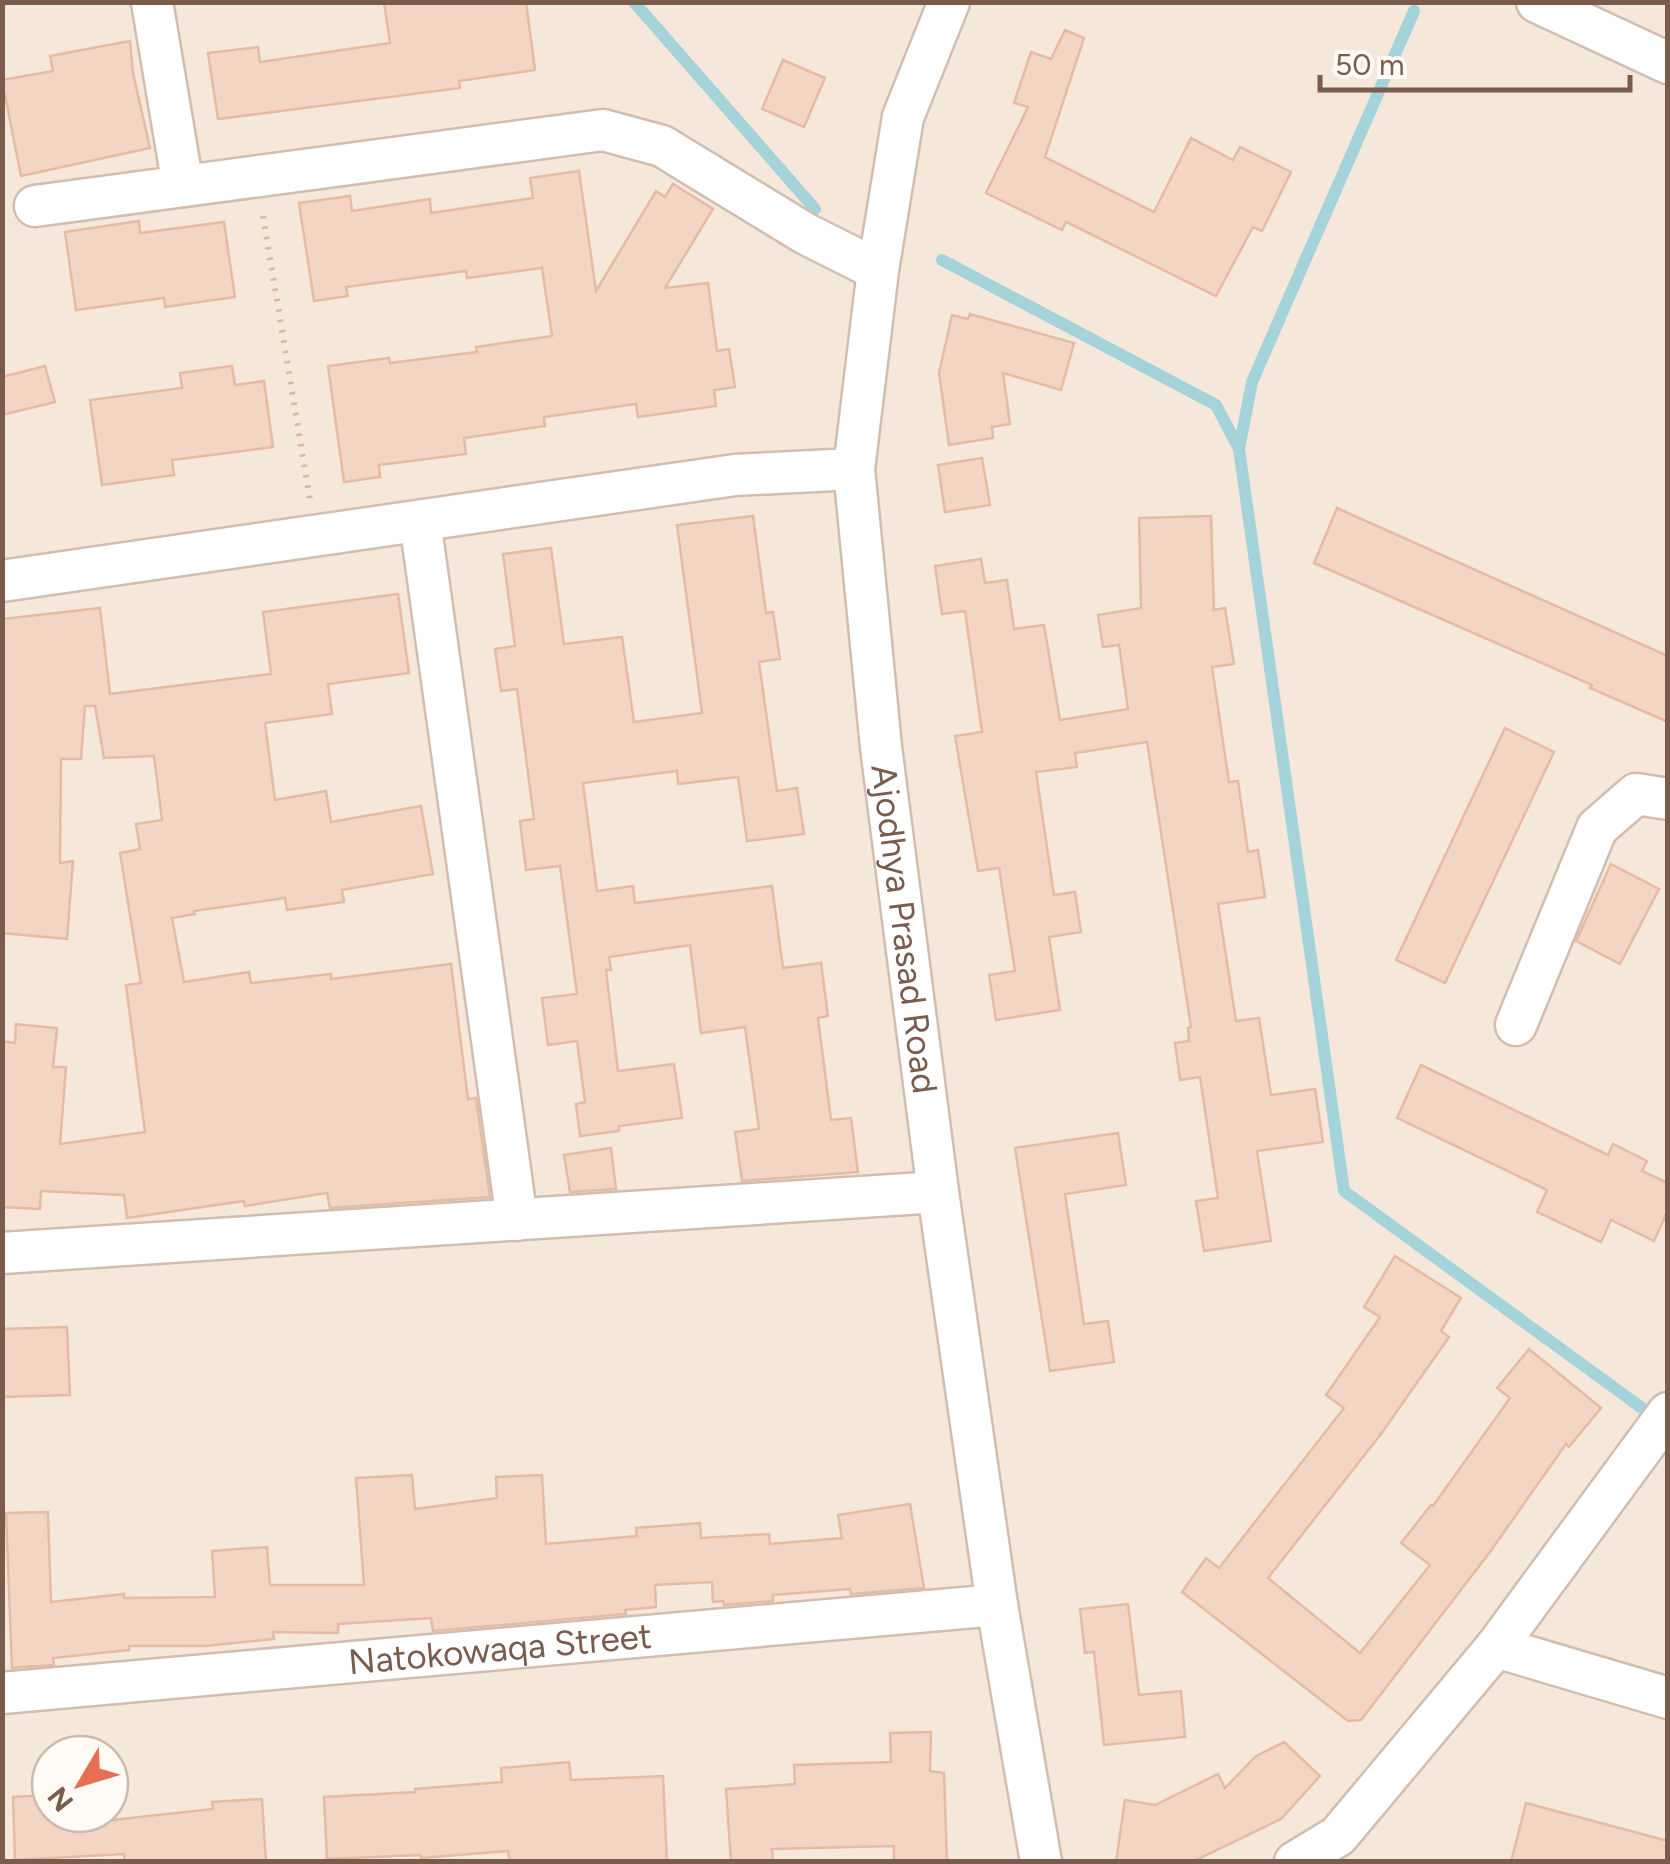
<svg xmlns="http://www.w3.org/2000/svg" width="1670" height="1864" viewBox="0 0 1670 1864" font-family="Figtree,sans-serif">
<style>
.residential{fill:#f5e8da;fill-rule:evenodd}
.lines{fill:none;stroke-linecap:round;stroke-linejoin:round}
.stream{stroke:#a5d3da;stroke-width:12}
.building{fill:#f3d5c3;stroke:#e6bba3;stroke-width:2.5}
.minor-casing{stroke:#d1beb0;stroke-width:45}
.path{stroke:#d9b8a5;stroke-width:6;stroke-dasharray:2.5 8;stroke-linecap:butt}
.minor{stroke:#fff;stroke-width:40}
.labels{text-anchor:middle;stroke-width:10;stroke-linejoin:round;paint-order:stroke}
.street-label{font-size:35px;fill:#7a5c4d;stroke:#fffaf3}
</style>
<rect width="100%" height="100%" fill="#fdf6ec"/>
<path class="residential" d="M 3,3 L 1667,3 L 1667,1861 L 3,1862 ZM 50,1754 L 110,1754 L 110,1814 L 50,1814 Z"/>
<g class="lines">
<g class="stream">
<polyline points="634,2 815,209"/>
<polyline points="942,260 1216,405 1239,449 1344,1191 1642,1408"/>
<polyline points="1239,449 1252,382 1414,11"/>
</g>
</g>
<g class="building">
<polygon points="384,2 526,2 535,70 459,81 460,88 218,119 208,53 258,47 260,62 390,43"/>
<polygon points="1065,30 1084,38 1045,157 1154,212 1191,138 1233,160 1240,147 1291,172 1262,231 1253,227 1216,296 1066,222 1062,230 986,193 1028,107 1014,103 1031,52 1051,59"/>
<polygon points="130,41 133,73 150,148 21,176 2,80 53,71 50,56"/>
<polygon points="783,60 825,78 804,127 762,109"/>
<polygon points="579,171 596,291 656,191 665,197 673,184 713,209 665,288 708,283 717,351 729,349 735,387 714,390 716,406 638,417 636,404 544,417 545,426 464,438 466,454 379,465 380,477 344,482 328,366 389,358 390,363 477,352 476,347 552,336 542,268 467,278 466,271 346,287 348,296 314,301 299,203 350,196 352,211 430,199 431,213 533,198 530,178"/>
<polygon points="139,221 140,233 224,222 235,297 165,307 164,298 76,310 65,232"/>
<polygon points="970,314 1074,343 1061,390 1003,373 1010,424 992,427 993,438 949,445 939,373 952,315 968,319"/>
<polygon points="45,366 55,402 2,415 2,377"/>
<polygon points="232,366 235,385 264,381 273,447 172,460 174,475 102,485 90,400 182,388 180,373"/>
<polygon points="982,458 990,505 945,512 938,465"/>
<polygon points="1337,508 1668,656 1668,722 1590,688 1592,685 1314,563"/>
<polygon points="753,516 766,613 773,612 780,659 759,662 777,791 797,788 804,834 747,841 738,777 678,784 677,771 583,783 597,891 633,886 635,903 772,886 783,968 821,963 828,1016 818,1018 831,1120 851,1118 858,1172 742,1181 735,1132 759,1129 745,1027 701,1033 690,945 609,957 611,970 606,970 618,1071 674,1064 682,1118 619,1126 619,1131 580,1136 576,1104 585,1102 577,1041 548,1045 542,998 577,994 560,866 526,870 520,821 534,819 517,689 501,691 495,649 515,646 503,554 551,548 564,644 622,637 634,722 702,713 677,525"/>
<polygon points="1211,516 1214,610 1225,608 1234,664 1212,667 1229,782 1238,781 1248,852 1258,850 1265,897 1218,904 1236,1021 1259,1018 1271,1095 1315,1089 1323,1142 1257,1151 1271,1241 1204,1251 1196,1201 1218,1198 1200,1077 1180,1080 1175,1043 1189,1041 1188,1028 1191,1027 1147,742 1075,753 1077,767 1036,772 1054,895 1075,892 1081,932 1049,937 1060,1010 996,1020 989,975 1015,971 999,868 978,871 955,736 982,732 965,611 942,614 935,566 981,559 985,583 1007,580 1014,629 1044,625 1060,720 1128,709 1119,645 1103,647 1098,615 1141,608 1139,518"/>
<polygon points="398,594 409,673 328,684 332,714 265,723 275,800 326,791 331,822 421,806 433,874 342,890 344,902 287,910 285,898 194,911 195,914 172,918 184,982 249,972 251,983 331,974 331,979 451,964 468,1099 476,1098 490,1197 330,1208 327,1193 245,1206 244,1201 127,1218 124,1195 41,1191 40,1209 2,1207 2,1041 15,1043 16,1024 57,1028 53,1067 66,1067 60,1144 145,1132 126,985 141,983 120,853 140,849 136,824 162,820 154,756 104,758 95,706 85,706 81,759 61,759 60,863 73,861 67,939 2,933 2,619 100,608 110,694 271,674 263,612"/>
<polygon points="1505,728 1554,752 1445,983 1396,960"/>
<polygon points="1611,864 1659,889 1620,964 1576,941"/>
<polygon points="1421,1065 1608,1155 1613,1144 1647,1161 1642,1171 1668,1183 1668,1210 1654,1241 1611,1220 1601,1242 1537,1212 1547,1190 1397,1118"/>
<polygon points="1118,1133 1126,1185 1065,1194 1084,1324 1108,1321 1114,1362 1050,1371 1015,1148"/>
<polygon points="611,1148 616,1189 570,1192 564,1155"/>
<polygon points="1395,1256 1461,1298 1441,1331 1449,1337 1381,1434 1268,1578 1360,1653 1430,1565 1401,1543 1431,1505 1433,1506 1510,1398 1497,1388 1529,1349 1601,1408 1569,1447 1566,1444 1490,1552 1361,1720 1348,1721 1182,1592 1206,1558 1219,1568 1344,1408 1326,1395 1380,1317 1364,1307"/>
<polygon points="67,1327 70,1395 2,1397 2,1329"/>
<polygon points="412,1475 415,1509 497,1498 496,1477 542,1475 546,1544 637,1536 636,1528 700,1523 701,1538 769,1534 770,1544 842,1538 838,1515 910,1504 924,1588 851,1594 850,1589 773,1595 773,1601 724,1605 723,1601 713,1602 712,1582 655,1585 656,1607 625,1610 626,1614 433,1631 431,1618 338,1624 338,1633 273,1632 274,1639 205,1646 129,1646 129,1650 53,1658 54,1665 12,1668 6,1513 48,1512 51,1602 124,1594 124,1598 215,1597 212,1551 267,1547 270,1585 364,1585 356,1478"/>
<polygon points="1128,1604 1139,1695 1181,1691 1185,1737 1104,1745 1094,1652 1085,1653 1080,1609"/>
<polygon points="931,1732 930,1771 944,1773 947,1862 894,1862 894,1846 772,1849 773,1862 731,1862 726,1789 795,1784 794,1765 891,1762 890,1733"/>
<polygon points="1284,1742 1320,1776 1281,1819 1192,1862 1116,1862 1125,1800 1155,1805 1218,1774 1225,1788 1256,1756"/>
<polygon points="569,1762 571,1780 663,1776 667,1862 510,1862 508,1851 421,1858 420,1855 327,1859 324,1797 415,1792 415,1789 502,1782 501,1768"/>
<polygon points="50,1795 50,1814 65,1814 66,1825 213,1809 212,1802 262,1799 266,1862 125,1862 124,1854 15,1860 13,1797"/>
<polygon points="1526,1803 1668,1841 1668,1862 1511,1862"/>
</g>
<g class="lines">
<g class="minor-casing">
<g id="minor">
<polyline points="152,2 183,186"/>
<path id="s1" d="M 949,2 L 903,117 L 878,270 L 854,469 L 881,747 L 938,1192 L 997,1605 L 1041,1862"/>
<polyline points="1537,2 1668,63"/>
<polyline points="35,206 603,130 662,146 806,234 878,270"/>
<polyline points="420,521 517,1220"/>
<polyline points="2,581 735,475 854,469"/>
<polyline points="1516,1025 1597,828 1636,794 1668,799"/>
<polyline points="2,1253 938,1192"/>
<polyline points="1496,1647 1668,1698"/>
<path id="s2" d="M 2,1693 L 997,1605"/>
<polyline points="1295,1862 1338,1836 1496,1647 1668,1413"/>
</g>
</g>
<polyline class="path" points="263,216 310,500"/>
<use href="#minor" class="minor"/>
</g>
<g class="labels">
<g class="street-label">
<text dy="12" stroke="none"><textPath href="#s1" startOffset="942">Ajodhya Prasad Road</textPath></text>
<text dy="12" stroke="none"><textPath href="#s2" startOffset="500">Natokowaqa Street</textPath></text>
</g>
</g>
<rect width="1670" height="1864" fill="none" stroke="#7a5c4d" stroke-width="10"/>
<g transform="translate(80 1784) rotate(232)"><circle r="48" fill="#fffaf3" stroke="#cabbb1" stroke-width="2.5"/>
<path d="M0-8L18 38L0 25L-18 38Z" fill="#e76f51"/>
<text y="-15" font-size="28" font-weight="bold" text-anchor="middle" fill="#7a5c4d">N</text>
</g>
<path d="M1320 75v15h310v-15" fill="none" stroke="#7a5c4d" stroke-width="5"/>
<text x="1335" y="75" font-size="30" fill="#7a5c4d" stroke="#fffaf3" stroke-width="8" paint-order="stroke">50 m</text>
</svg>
